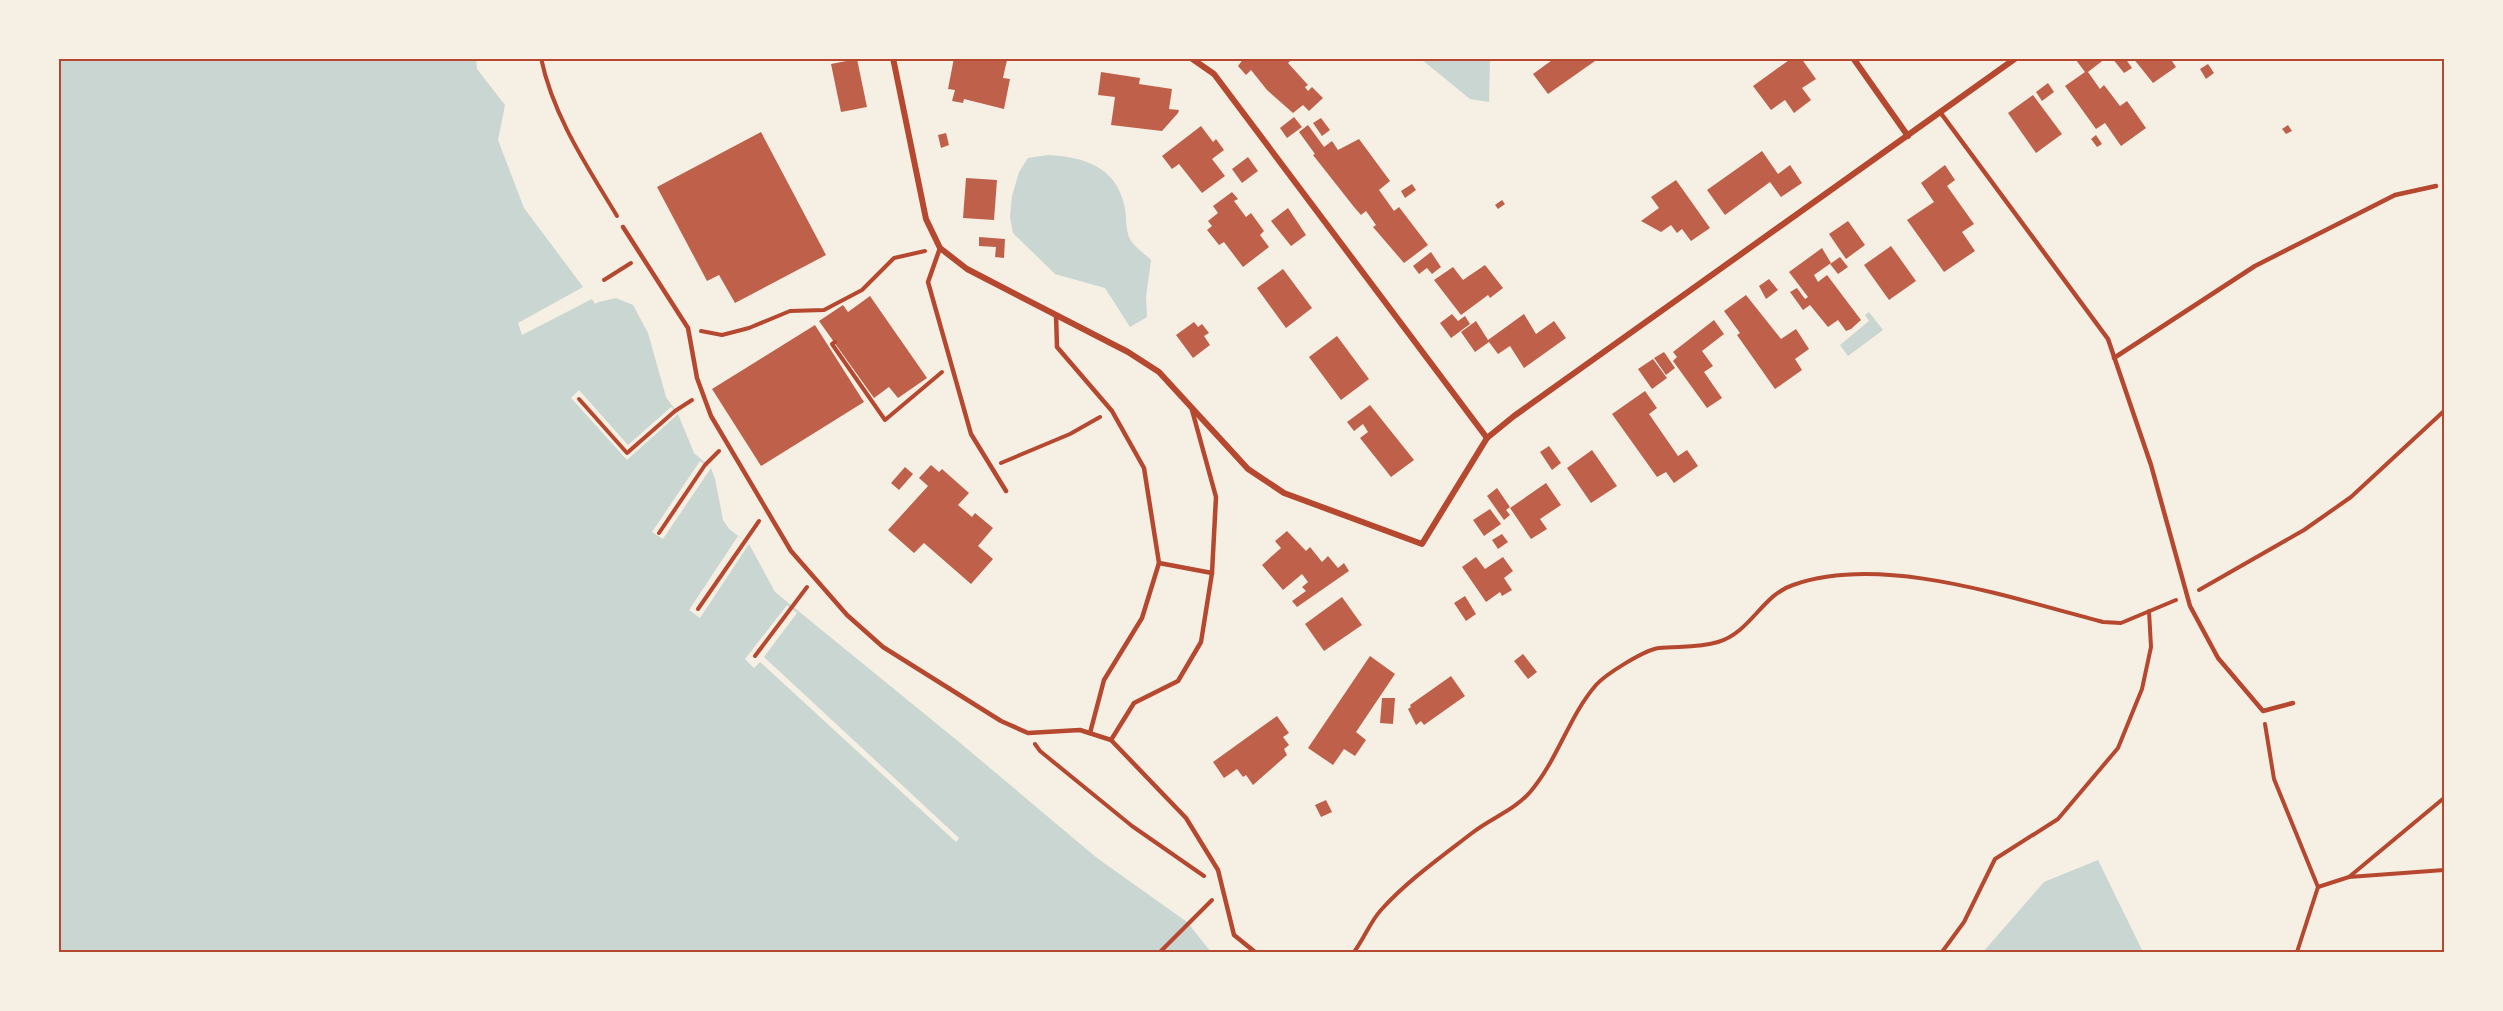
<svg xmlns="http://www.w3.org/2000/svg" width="2503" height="1011" viewBox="0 0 2503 1011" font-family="Helvetica,sans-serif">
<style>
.water{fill:#c9d6d2}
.pier{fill:#f6efe4}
.building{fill:#bf614a}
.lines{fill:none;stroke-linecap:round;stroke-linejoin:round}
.path{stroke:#b5482f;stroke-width:4}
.service{stroke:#b5482f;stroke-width:4.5}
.minor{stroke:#b5482f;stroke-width:6}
.neatline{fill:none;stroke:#b5482f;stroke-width:2}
</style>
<rect width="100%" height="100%" fill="#f6efe4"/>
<g class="water">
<polygon points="58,59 476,59 477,69 505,105 498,140 524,208 595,303 616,298 633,305 648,333 666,397 678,414 694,453 711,468 715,479 723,520 729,529 749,544 775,592 959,742 1097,858 1187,922 1211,952 59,952"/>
<polygon points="1421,59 1490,59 1489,102 1470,99"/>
<path d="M 1048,155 C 1083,157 1115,166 1124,204 C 1127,215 1125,232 1131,241 C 1136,248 1145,254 1151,260 L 1146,297 L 1147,317 L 1130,327 L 1105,288 L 1055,274 L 1013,233 L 1010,217 L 1012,196 L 1019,172 L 1028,158 Z"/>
<polygon points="1869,312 1883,330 1848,356 1840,345 1869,321 1865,315"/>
<polygon points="2098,860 2143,952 1983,952 2044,882"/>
</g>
<g class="pier">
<polygon points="580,276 596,300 604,298 595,304 592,299 522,335 518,323 583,287 578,278"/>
<polygon points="579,390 628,445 671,407 678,414 627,460 571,398"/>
<polygon points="700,461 711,468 663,539 652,532"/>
<polygon points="738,536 749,544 700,618 689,610"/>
<polygon points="787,605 797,613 764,657 959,838 956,842 760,662 754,668 745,659"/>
</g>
<g class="building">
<polygon points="954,58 1007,60 1003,78 1010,79 1004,109 964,99 963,103 952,101 955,90 948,89"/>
<polygon points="1244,58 1293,58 1288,63 1308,85 1305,87 1308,91 1312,87 1323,98 1309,111 1303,105 1293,113 1267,90 1251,70 1246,75 1238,66"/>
<polygon points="1555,58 1593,58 1595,61 1548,94 1533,74"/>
<polygon points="1792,58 1801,58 1816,79 1802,88 1811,100 1794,113 1785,100 1771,110 1753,86"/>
<polygon points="2078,58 2106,58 2088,72 2100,89 2104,85 2120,106 2127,101 2146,128 2121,146 2105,123 2096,129 2065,86 2085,72 2076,60"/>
<polygon points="2112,58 2125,58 2132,68 2124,73"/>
<polygon points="2133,58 2170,58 2176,67 2153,83"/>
<polygon points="857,59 867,107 841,112 831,64"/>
<polygon points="2208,64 2214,73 2206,79 2200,69"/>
<polygon points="1101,72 1140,78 1139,84 1172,89 1169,109 1179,110 1178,113 1162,131 1111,125 1115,97 1098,95"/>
<polygon points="2048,83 2054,92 2042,101 2036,92"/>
<polygon points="2033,95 2062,134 2036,153 2008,113"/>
<polygon points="1294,117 1302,127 1287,138 1280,128"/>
<polygon points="1321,118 1330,130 1322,136 1313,123"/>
<polygon points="1308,125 1324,147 1332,141 1338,150 1359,139 1390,181 1379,190 1394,211 1399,207 1428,245 1404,263 1373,227 1376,225 1366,211 1361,215 1354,207 1313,155 1315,154 1299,132"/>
<polygon points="2288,125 2292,131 2286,134 2282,129"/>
<polygon points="1201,126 1213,142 1216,139 1224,150 1212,159 1225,176 1202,193 1179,164 1172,169 1162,156"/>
<polygon points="761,132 826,255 735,303 719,275 707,281 657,187"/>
<polygon points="946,133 949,145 941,148 938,135"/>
<polygon points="2096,135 2102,144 2097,147 2091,139"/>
<polygon points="1762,151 1778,174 1790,165 1802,183 1781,197 1770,182 1725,215 1707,190"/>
<polygon points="1248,157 1258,171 1242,183 1232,169"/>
<polygon points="1945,165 1955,180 1947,186 1974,224 1962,232 1975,251 1944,272 1907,220 1934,202 1921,183"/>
<polygon points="966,178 997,180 994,220 963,218"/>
<polygon points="1676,180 1710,228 1691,241 1682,229 1677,233 1671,225 1661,232 1641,221 1659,208 1651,197"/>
<polygon points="1412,184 1416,190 1405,198 1401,191"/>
<polygon points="1232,192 1238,199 1234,201 1246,217 1251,213 1264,231 1260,235 1269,247 1243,267 1224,242 1219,245 1207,230 1212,226 1208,221 1218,213 1213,206"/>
<polygon points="1502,200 1505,204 1498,209 1495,205"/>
<polygon points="1288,208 1306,235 1291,246 1271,221"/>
<polygon points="1848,221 1865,245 1846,259 1829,234"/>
<polygon points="979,237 1005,239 1004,258 995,257 996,247 979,246"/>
<polygon points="1891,246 1916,281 1889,300 1864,265"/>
<polygon points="1822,248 1831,263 1814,275 1818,282 1827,275 1861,320 1851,329 1846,331 1838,320 1828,327 1810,305 1803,310 1790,292 1797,288 1805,299 1808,297 1789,272"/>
<polygon points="1431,252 1441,267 1432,274 1427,268 1419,274 1413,266"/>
<polygon points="1840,257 1848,267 1838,274 1830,264"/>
<polygon points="1485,265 1503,288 1490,298 1488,295 1461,315 1434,280 1453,267 1463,280"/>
<polygon points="1283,269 1312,308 1286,328 1257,288"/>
<polygon points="1769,279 1778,290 1766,299 1759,286"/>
<polygon points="1746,295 1781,339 1796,329 1809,349 1795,359 1802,370 1775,389 1737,335 1740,333 1724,311"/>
<polygon points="870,296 927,378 898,398 889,387 874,398 819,321 843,305 848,312"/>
<polygon points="1452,314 1458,321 1465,316 1470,324 1451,338 1440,323"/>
<polygon points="1524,314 1536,334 1554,321 1566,338 1524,368 1510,346 1498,354 1489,342 1475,352 1461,332 1476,321 1488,340"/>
<polygon points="1714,320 1724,334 1702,351 1713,366 1704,372 1722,398 1707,408 1673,361 1677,357 1673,352"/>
<polygon points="1194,322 1198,327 1202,324 1209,333 1204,336 1210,345 1193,358 1176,335"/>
<polygon points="815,325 864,402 761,466 712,389"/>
<polygon points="1337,336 1369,379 1341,400 1309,357"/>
<polygon points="1664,352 1675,368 1666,375 1654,358"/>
<polygon points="1653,359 1667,378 1652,389 1638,369"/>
<polygon points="1645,391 1657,408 1649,414 1678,456 1687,450 1698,466 1674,483 1666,472 1657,477 1612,414"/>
<polygon points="1370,405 1414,460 1391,477 1360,438 1368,432 1363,424 1354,431 1347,422"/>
<polygon points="1549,446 1561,463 1552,470 1540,452"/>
<polygon points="1592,450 1617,486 1591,503 1567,468"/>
<polygon points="931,465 939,472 942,469 969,493 958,505 972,517 975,513 993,528 978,546 993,559 971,584 924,543 914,553 888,530 928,486 919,478"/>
<polygon points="905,467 913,474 899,490 891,483"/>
<polygon points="1546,483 1561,505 1540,519 1547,529 1531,539 1510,508"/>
<polygon points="1497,488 1510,507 1506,510 1510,515 1504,520 1487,496"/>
<polygon points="1490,509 1501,524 1484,536 1473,520"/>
<polygon points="1287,531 1306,551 1310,547 1322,562 1328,556 1338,568 1344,563 1349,571 1297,607 1292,601 1306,591 1302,587 1308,582 1302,574 1283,590 1262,565 1281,548 1275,541"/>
<polygon points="1502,534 1508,542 1498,549 1492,540"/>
<polygon points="1476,557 1485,569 1503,557 1513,571 1504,578 1512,590 1502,596 1500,592 1486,602 1462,567"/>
<polygon points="1465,596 1476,614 1466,621 1454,603"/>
<polygon points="1342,597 1362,625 1324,651 1305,624"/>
<polygon points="1523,654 1537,672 1528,679 1514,661"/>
<polygon points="1370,656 1395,674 1356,732 1366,740 1355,756 1344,749 1333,765 1308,748"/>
<polygon points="1451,676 1465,696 1424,725 1421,721 1416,725 1408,709 1411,707 1410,705"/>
<polygon points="1382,698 1395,698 1393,724 1380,723"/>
<polygon points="1277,716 1289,733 1283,737 1289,745 1284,749 1287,755 1253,785 1246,775 1243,777 1237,769 1224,778 1213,762"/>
<polygon points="1326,800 1332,812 1321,817 1315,805"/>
</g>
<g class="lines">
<g class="path">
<path d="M 541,58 C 553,116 587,166 617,216"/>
<polyline points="604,280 631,263"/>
<polyline points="701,331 722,335 749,328 790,311 824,310 862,290 894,258 925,251"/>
<polyline points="835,342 832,344 885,420 942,372"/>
<polyline points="579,399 627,453 675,411 692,400"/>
<polyline points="1001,463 1070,434 1100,417"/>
<polyline points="659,533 705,465 719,451"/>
<polyline points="2199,590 2304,530 2351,497 2444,411"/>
<polyline points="698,609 759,521"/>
<polyline points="755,656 807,587"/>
<polyline points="2265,724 2274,779 2318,887"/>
<polyline points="1035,744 1040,751 1132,826 1204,876"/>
<polyline points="2349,877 2444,870"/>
<polyline points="1160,952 1212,900"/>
<path d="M 1354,952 C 1364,939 1370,922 1381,910 C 1407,881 1441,857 1472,833 C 1491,818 1515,810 1531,791 C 1558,759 1569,716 1596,685 C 1606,674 1644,650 1659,648 C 1678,646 1699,648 1718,642 C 1751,632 1762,595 1793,585 C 1884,553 2013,599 2103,622 L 2121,623 L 2176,600"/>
<polyline points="1942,952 1964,922 1995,859 2058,819 2118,748 2142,689 2151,647 2149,611"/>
<polyline points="2297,952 2318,887 2349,877 2444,798"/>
</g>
<g class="service">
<polyline points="1940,112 2108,339 2151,465 2190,606 2218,658 2263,711 2293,703"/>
<polyline points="623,227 688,328 697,378 711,416 791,551 847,615 883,647 1001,721 1028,733 1080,730 1111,740 1186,818 1218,870 1234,935 1255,952"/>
<polyline points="940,248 928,282 971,434 1006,491"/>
<polyline points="1056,315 1057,347 1112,411 1144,468 1159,563 1142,618 1104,680 1090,733"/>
<polyline points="2114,358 2255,266 2395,195 2436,186"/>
<polyline points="1159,563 1212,573"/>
<polyline points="1111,740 1134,703 1178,681 1201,642 1212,573 1216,497 1192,410"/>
</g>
<g class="minor">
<polyline points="893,58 926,219 940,248 967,269 1128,352 1159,372 1248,469 1284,493 1422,544 1487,438 1514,416 2016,58"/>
<polyline points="1191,58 1214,74 1487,438"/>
<polyline points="1853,58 1908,136"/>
</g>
</g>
<rect width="2503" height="1011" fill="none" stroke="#f6efe4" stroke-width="120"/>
<rect x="60" y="60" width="2383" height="891" class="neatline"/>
</svg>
